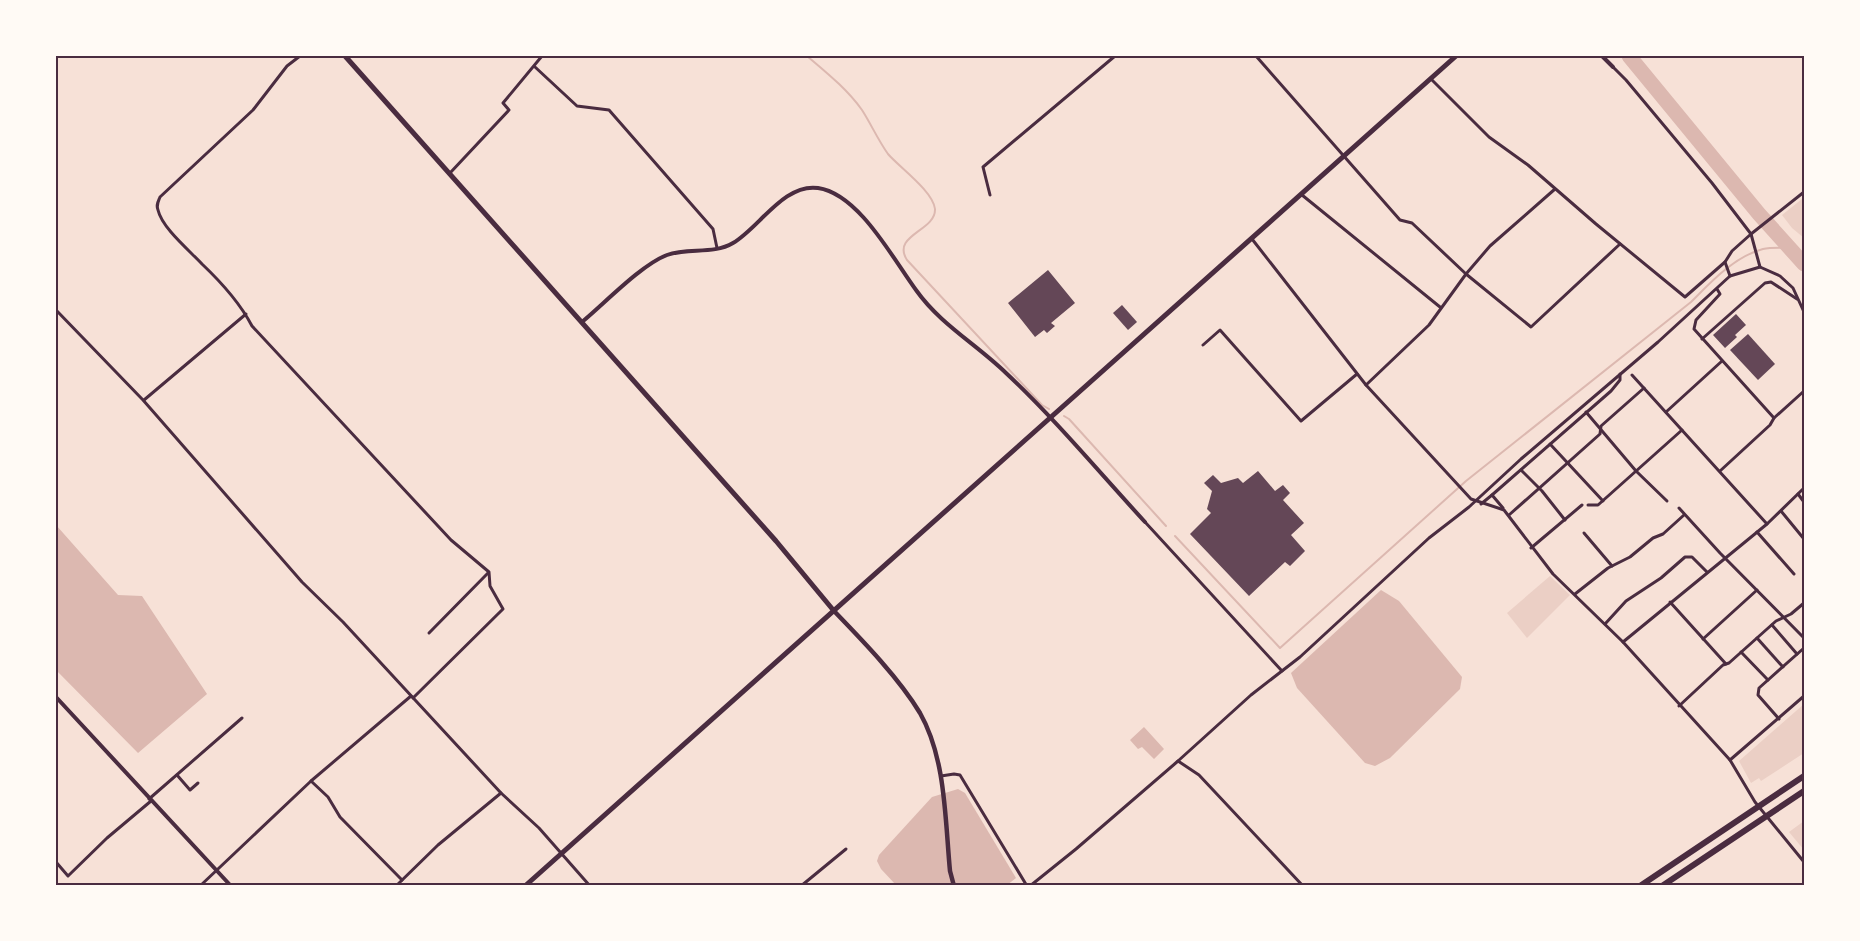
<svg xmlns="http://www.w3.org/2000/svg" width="1860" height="941" font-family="Figtree,sans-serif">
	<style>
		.green { fill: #ebcfc5 }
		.water { fill: #dcb8b0 }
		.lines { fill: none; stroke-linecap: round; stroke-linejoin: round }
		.stream { stroke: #dcb8b0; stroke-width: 2 }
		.river { stroke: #dcb8b0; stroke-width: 15 }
		.building { fill: #644757 }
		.minor { stroke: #4a2c40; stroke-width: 3 }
		.tertiary { stroke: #4a2c40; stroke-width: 4 }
		.secondary { stroke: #4a2c40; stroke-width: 4.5 }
		.trunk { stroke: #4a2c40; stroke-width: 5 }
		.motorway { stroke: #4a2c40; stroke-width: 6 }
		.neatline { fill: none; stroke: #4a2c40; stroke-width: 2 }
	</style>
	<rect width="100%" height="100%" fill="#f7e1d7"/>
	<g class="green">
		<polygon points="1802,199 1804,208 1804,238 1792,228 1782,215"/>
		<polygon points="1550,576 1570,595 1527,638 1507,613"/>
		<polygon points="1804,704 1804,753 1761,781 1759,778 1751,783 1739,761"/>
		<polygon points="1804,821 1804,850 1789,832"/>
	</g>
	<g class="water">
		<polygon points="56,525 118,595 142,596 207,694 138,753 56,670"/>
		<polygon points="1381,590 1399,601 1462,677 1460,689 1390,758 1375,766 1365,763 1297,688 1291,673"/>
		<polygon points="1144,727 1164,749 1154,759 1142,747 1138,749 1130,740"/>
		<polygon points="958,789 965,793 1016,878 1007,885 896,885 881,869 877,861 879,855 932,797"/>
	</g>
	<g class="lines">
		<g class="stream">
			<path d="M807,56C827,73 847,89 862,110C871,124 878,140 888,154C899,167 933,191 935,209C936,231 891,235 907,260L1042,405L1049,409"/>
			<polyline points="1064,416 1069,419 1166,526"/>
			<path d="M1175,536L1280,648L1466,481L1691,302C1711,282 1735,256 1763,249C1772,247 1783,248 1792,248"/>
		</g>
		<polyline class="river" points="1629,56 1759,214 1804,264"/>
	</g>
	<g class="building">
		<polygon points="1048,270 1075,303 1051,323 1055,326 1047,333 1044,330 1035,337 1008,303"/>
		<polygon points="1122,305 1137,322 1128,330 1113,313"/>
		<polygon points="1736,314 1746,325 1735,335 1737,337 1725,348 1713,335"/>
		<polygon points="1748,334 1775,364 1758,380 1730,350"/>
		<polygon points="1258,471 1275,491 1283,485 1290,493 1283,500 1304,523 1291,535 1305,551 1290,566 1285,562 1249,596 1190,534 1211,513 1207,509 1212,491 1204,483 1213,475 1221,483 1238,478 1243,483"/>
	</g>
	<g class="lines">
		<g class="minor">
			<path d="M300,56L287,66L253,110L160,197C158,202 156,205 158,210C162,228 190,251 202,264C221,282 240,303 252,326L451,540L489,572L490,586L503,609L413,698"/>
			<polyline points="1256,56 1400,220 1412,223 1466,274 1531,327 1620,244"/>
			<polyline points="535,67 577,106 609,110 713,229 717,248"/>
			<polyline points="1613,67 1626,80 1712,183 1751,234 1760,267"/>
			<polyline points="1431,79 1489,137 1528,165 1596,224 1685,297 1725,262 1732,251 1751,234 1804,192"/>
			<polyline points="450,173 509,110 503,103 542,56"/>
			<polyline points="990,195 983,167 1115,56"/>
			<polyline points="1302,195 1440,307"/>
			<polyline points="1252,239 1366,385 1471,499 1504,510 1553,574 1623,642 1730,760 1755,802 1804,862"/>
			<polyline points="1725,262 1730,276"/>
			<polyline points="1717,289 1720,294 1696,320 1694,329 1774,418"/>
			<polyline points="56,310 143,400 302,582 343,622 501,793 539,828 590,886"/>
			<polyline points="1702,339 1765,283 1771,282 1797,299"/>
			<polyline points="1203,345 1220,330 1301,421 1357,374"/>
			<polyline points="1632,375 1767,524"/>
			<polyline points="1366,385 1429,325 1466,274 1490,246 1555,189"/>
			<polyline points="144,400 246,314"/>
			<polyline points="1586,412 1636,471 1667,501"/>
			<polyline points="1666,412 1722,361"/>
			<polyline points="1550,444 1603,501"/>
			<polyline points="1521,470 1542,491 1565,520"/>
			<polyline points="1720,471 1770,425 1774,418 1804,391"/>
			<polyline points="1798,494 1804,502"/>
			<polyline points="1481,504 1492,495"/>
			<polyline points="1588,505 1598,505 1682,430"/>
			<polyline points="1503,508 1492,495 1611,391 1620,380 1620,374"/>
			<polyline points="1679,508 1720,553 1804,638"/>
			<polyline points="1781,511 1804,539"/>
			<polyline points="1509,515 1600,434 1601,426 1644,388"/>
			<polyline points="1145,522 1282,671"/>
			<polyline points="1757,532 1794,574"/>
			<polyline points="1584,533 1612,566"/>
			<polyline points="1531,548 1582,505"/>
			<polyline points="1575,594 1608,568 1630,557 1653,538 1663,534 1684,515"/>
			<polyline points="1670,602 1726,664"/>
			<polyline points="1605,624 1626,601 1661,578 1685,557 1692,557 1707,572"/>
			<polyline points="1772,625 1797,654"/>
			<polyline points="429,633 488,573"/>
			<polyline points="1757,638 1783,667"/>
			<polyline points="1703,639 1757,590"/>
			<polyline points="1623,642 1767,524 1804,488"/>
			<polyline points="1741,652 1768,680"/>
			<polyline points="1679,706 1723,665 1729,663 1776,621 1791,614 1804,603"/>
			<polyline points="1779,719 1758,695 1759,688 1804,648"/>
			<polyline points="1730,760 1804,696"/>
			<polyline points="1178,761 1199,775 1303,886"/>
			<polyline points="177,775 190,790 198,783"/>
			<polyline points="941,776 954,774 960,775 1027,886"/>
			<polyline points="311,781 328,797 340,817 402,880"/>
			<polyline points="149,799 242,718"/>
			<polyline points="56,862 68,876 107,838 151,801"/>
			<polyline points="200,886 311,781 411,696"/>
			<polyline points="396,886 438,845 501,793"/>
			<polyline points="801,886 846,849"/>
			<polyline points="1030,886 1076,849 1178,761 1251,695 1300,657 1429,538 1469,507 1521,459 1658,342 1730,276 1760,267 1780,276 1793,288 1804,312"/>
		</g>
		<g class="tertiary">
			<polyline points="1602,56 1613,67"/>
			<path d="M582,322C605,303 641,265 667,255C688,247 713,255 733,243C759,228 784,183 818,188C859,194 893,259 916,290C940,324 976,344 1006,373C1055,419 1099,472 1145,522"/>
			<polyline points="56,697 231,886"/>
		</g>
		<path class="secondary" d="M834,611C862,640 899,678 920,713C946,759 945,819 950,871L954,886"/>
		<g class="trunk">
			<polyline points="345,56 776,541 834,611"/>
			<polyline points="525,886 1456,56"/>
		</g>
		<g class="motorway">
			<polyline points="1640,886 1804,776"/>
			<polyline points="1662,886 1804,791"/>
		</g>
	</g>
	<rect width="1860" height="941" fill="none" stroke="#fffaf5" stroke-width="114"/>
	<rect x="57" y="57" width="1746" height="827" class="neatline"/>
</svg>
